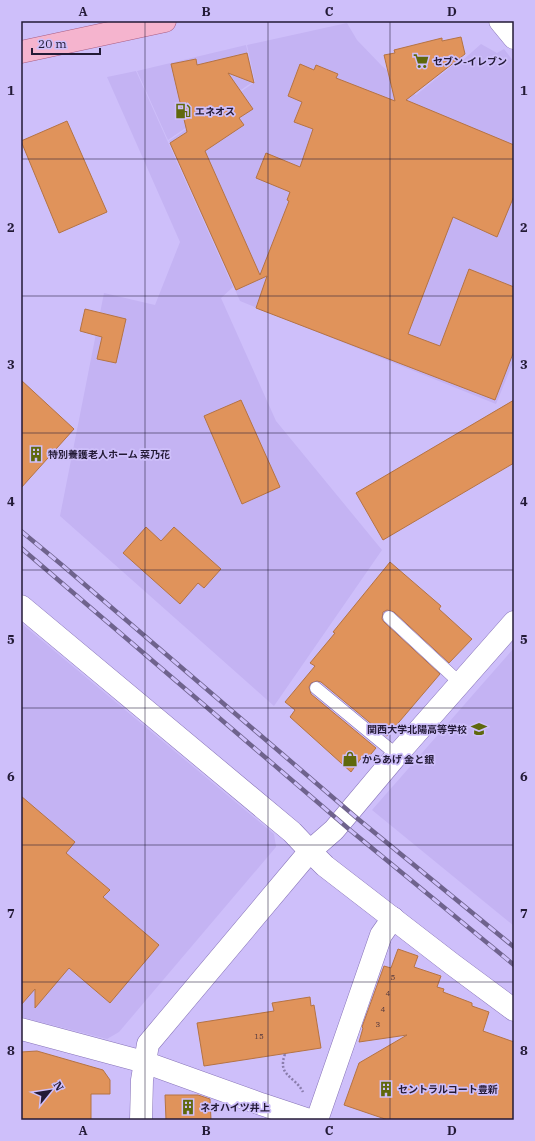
<svg xmlns="http://www.w3.org/2000/svg" width="535" height="1141" font-family="'IBM Plex Serif','Noto Sans JP',serif">
	<style>
		.built { fill: #c4b3f3 }
		.building { fill: #e0935b; stroke: #b57343 }
		.lines { fill: none; stroke-linecap: round; stroke-linejoin: round }
		.service-casing { stroke: #8773b8; stroke-width: 13 }
		.minor-casing { stroke: #8773b8; stroke-width: 23 }
		.tertiary-casing { stroke: #8773b8; stroke-width: 23 }
		.primary-casing { stroke: #a85e83; stroke-width: 23 }
		.path { stroke: #8a7dac; stroke-width: 2.5; stroke-dasharray: 2 2; stroke-linecap: butt }
		.service { stroke: #fff; stroke-width: 12 }
		.minor { stroke: #fff; stroke-width: 22 }
		.tertiary { stroke: #fff; stroke-width: 22 }
		.primary { stroke: #f5b4ce; stroke-width: 22 }
		.rail-casing { stroke: #6f638d; stroke-width: 4.5 }
		.rail { stroke: #cebffa; stroke-width: 3; stroke-dasharray: 9; stroke-linecap: butt }
		.grid { fill: none; stroke: #231a36; stroke-width: 1; stroke-opacity: 0.55 }
		.labels { text-anchor: middle; stroke-width: 3.5; stroke-linejoin: round; paint-order: stroke }
		.number-label { font-size: 8px; fill: #52383f }
		.poi-label { font-size: 10px; font-weight: bold; fill: #231a36; stroke: #cebffa; text-anchor: start }
		.neatline { fill: none; stroke: #231a36; stroke-width: 1.5 }
		.grid-label { font-size: 13px; text-anchor: middle; font-weight: bold; fill: #231a36 }
	</style>
	<rect width="100%" height="100%" fill="#cebffa"/>
	<g class="built">
		<polygon points="347,23 357,40 382,66 416,95 453,65 455,67 481,44 497,53 504,49 514,62 514,360 496,404 240,301 169,141 255,82 247,45"/>
		<polygon points="246,45 254,81 168,140 137,71"/>
		<polygon points="136,71 233,287 221,298 276,421 382,550 274,706 60,516 104,293 155,305 180,242 107,77"/>
		<polygon points="21,623 274,834 276,847 119,1032 107,1039 21,1017"/>
		<polygon points="514,648 514,926 372,810"/>
	</g>
	<g class="building">
		<polygon points="461,37 465,54 406,100 514,145 514,196 497,237 453,217 408,334 440,346 469,269 514,287 514,351 495,400 256,308 267,276 236,290 170,143 187,132 171,64 196,59 197,65 247,53 254,83 228,73 253,109 239,118 244,125 205,151 260,275 289,201 287,200 290,192 256,178 266,153 300,167 313,129 294,122 302,102 288,96 300,64 314,70 316,65 338,74 336,78 395,101 384,55 395,53 394,50 442,38 442,41"/>
		<polygon points="67,121 107,212 59,233 21,141"/>
		<polygon points="85,309 126,319 116,363 97,359 102,337 80,331"/>
		<polygon points="21,380 74,429 21,488"/>
		<polygon points="241,400 280,487 242,504 204,416"/>
		<polygon points="514,400 514,463 383,540 356,493"/>
		<polygon points="146,527 161,541 174,527 221,569 204,588 198,583 180,604 123,553"/>
		<polygon points="390,562 441,606 439,609 472,639 449,663 394,612 387,610 383,612 382,619 384,622 440,674 388,735 386,736 321,682 317,681 311,683 309,687 311,694 376,748 366,760 362,757 351,772 290,717 295,710 285,702 315,666 310,663 335,633 333,632"/>
		<polygon points="21,796 75,842 66,853 110,890 103,897 159,945 110,1003 69,968 35,1008 35,989 21,1005"/>
		<polygon points="398,949 418,956 414,967 441,976 437,987 444,989 443,992 472,1003 472,1006 489,1012 483,1031 514,1042 514,1120 388,1120 344,1105 359,1063 407,1035 359,1042 363,1028 362,1027 384,966 391,968"/>
		<polygon points="310,997 311,1006 314,1005 321,1048 204,1066 197,1023 274,1011 272,1003"/>
		<polygon points="37,1051 103,1070 110,1080 110,1094 91,1094 91,1120 21,1120 21,1052"/>
		<polygon points="165,1095 198,1095 210,1099 211,1120 166,1120"/>
	</g>
	<g class="lines">
		<defs>
			<g id="service">
				<polyline points="389,617 460,683"/>
				<polyline points="316,688 397,755"/>
			</g>
			<g id="minor">
				<polyline points="500,21 514,38"/>
				<polyline points="21,606 292,832 310,851 334,830 397,755 514,622"/>
				<polyline points="144,1062 261,1104 309,1120"/>
				<polyline points="317,1120 381,935 393,918"/>
			</g>
			<g id="tertiary">
				<polyline points="21,1029 144,1062"/>
				<polyline points="141,1120 142,1080 148,1044 310,851 325,866 452,964 514,1010"/>
			</g>
			<polyline id="primary" points="21,52 165,21"/>
		</defs>
		<use href="#service" class="service-casing"/>
		<use href="#minor" class="minor-casing"/>
		<use href="#tertiary" class="tertiary-casing"/>
		<use href="#primary" class="primary-casing"/>
		<path class="path" d="M285,1054C277,1076 294,1075 303,1092"/>
		<use href="#service" class="service"/>
		<use href="#minor" class="minor"/>
		<use href="#tertiary" class="tertiary"/>
		<use href="#primary" class="primary"/>
		<defs>
			<g id="rail">
				<polyline points="21,531 62,565 358,819 514,947"/>
				<polyline points="21,548 350,830 514,965"/>
			</g>
		</defs>
		<use href="#rail" class="rail-casing"/>
		<use href="#rail" class="rail"/>
	</g>
	<path class="grid" d="M145,21V1120M268,21V1120M390,21V1120M21,159H514M21,296H514M21,433H514M21,570H514M21,708H514M21,845H514M21,982H514"/>
	<defs>
		<symbol id="supermarket-bare" viewBox="-9 -9 18 18"><path d="M-6-5.5h2.5l.6 2H6L4.5 2H-2.5L-4.4-4H-6ZM-1.5 3.2a1.3 1.3 0 1 0 .1 0ZM3 3.2a1.3 1.3 0 1 0 .1 0Z" fill="#5f680c" stroke="#cebffa" stroke-width="2.5" paint-order="stroke"/></symbol>
		<symbol id="fuel-bare" viewBox="-9 -9 18 18"><path d="M-5.5-6h7V0h2V4h1.3V-2.5L3-4.5l.8-.8L6-3V5H2.5V1h-1V6h-7ZM-4.2-4.7v3.2H.2V-4.7Z" fill="#5f680c" stroke="#cebffa" stroke-width="2.5" paint-order="stroke"/></symbol>
		<symbol id="building-bare" viewBox="-9 -9 18 18"><path d="M-4-6H4V6H1V3H-1V6H-4ZM-2.5-4.3h1.7v1.8h-1.7ZM.8-4.3h1.7v1.8H.8ZM-2.5-1h1.7V.8h-1.7ZM.8-1h1.7V.8H.8Z" fill="#5f680c" stroke="#cebffa" stroke-width="2.5" paint-order="stroke"/></symbol>
		<symbol id="school-bare" viewBox="-9 -9 18 18"><path d="M0-5L7-2L0 1L-7-2ZM-4 1L0 2.5L4 1V4Q0 6-4 4Z" fill="#5f680c" stroke="#cebffa" stroke-width="2.5" paint-order="stroke"/></symbol>
		<symbol id="shop-bare" viewBox="-9 -9 18 18"><path d="M-5-2.5h2.3a2.7 3.5 0 0 1 5.4 0H5L5.5 6h-11ZM-1.5-2.5h3a1.5 2.3 0 0 0-3 0Z" fill="#5f680c" stroke="#cebffa" stroke-width="2.5" paint-order="stroke"/></symbol>
	</defs>
	<g fill-rule="evenodd">
		<use href="#supermarket-bare" x="410" y="50" width="22" height="22"/>
		<use href="#fuel-bare" x="172" y="100" width="22" height="22"/>
		<use href="#building-bare" x="25" y="443" width="22" height="22"/>
		<use href="#school-bare" x="468" y="718" width="22" height="22"/>
		<use href="#shop-bare" x="339" y="748" width="22" height="22"/>
		<use href="#building-bare" x="375" y="1078" width="22" height="22"/>
		<use href="#building-bare" x="177" y="1096" width="22" height="22"/>
	</g>
	<g class="labels">
		<g class="number-label">
			<text x="393" y="980">5</text>
			<text x="388" y="996">4</text>
			<text x="383" y="1012">4</text>
			<text x="378" y="1027">3</text>
			<text x="259" y="1039">15</text>
		</g>
		<g class="poi-label">
			<text x="433" y="65">セブン-イレブン</text>
			<text x="195" y="115">エネオス</text>
			<text x="48" y="458">特別養護老人ホーム 菜乃花</text>
			<text x="467" y="733" text-anchor="end">関西大学北陽高等学校</text>
			<text x="362" y="763">からあげ 金と銀</text>
			<text x="398" y="1093">セントラルコート豊新</text>
			<text x="200" y="1111">ネオハイツ井上</text>
		</g>
	</g>
	<rect width="535" height="1141" fill="none" stroke="#cebffa" stroke-width="44"/>
	<g transform="translate(50 1091) rotate(60)" stroke="#cebffa" stroke-width="3" paint-order="stroke">
	<path d="M0-3L7 15L0 10L-7 15Z" fill="#231a36"/>
	<text y="-6" font-size="11" font-weight="bold" text-anchor="middle" fill="#231a36">N</text>
	</g>
	<path d="M32 48v6h68v-6" fill="none" stroke="#231a36" stroke-width="2"/>
	<text x="38" y="48" font-size="12" fill="#231a36" stroke="#cebffa" stroke-width="3" paint-order="stroke">20 m</text>
	<rect x="22" y="22" width="491" height="1097" class="neatline"/>
	<g class="grid-label">
		<text x="83" y="16">A</text>
		<text x="206" y="16">B</text>
		<text x="329" y="16">C</text>
		<text x="452" y="16">D</text>
		<text x="11" y="95">1</text>
		<text x="524" y="95">1</text>
		<text x="11" y="232">2</text>
		<text x="524" y="232">2</text>
		<text x="11" y="369">3</text>
		<text x="524" y="369">3</text>
		<text x="11" y="506">4</text>
		<text x="524" y="506">4</text>
		<text x="11" y="644">5</text>
		<text x="524" y="644">5</text>
		<text x="11" y="781">6</text>
		<text x="524" y="781">6</text>
		<text x="11" y="918">7</text>
		<text x="524" y="918">7</text>
		<text x="11" y="1055">8</text>
		<text x="524" y="1055">8</text>
		<text x="83" y="1135">A</text>
		<text x="206" y="1135">B</text>
		<text x="329" y="1135">C</text>
		<text x="452" y="1135">D</text>
	</g>
</svg>
